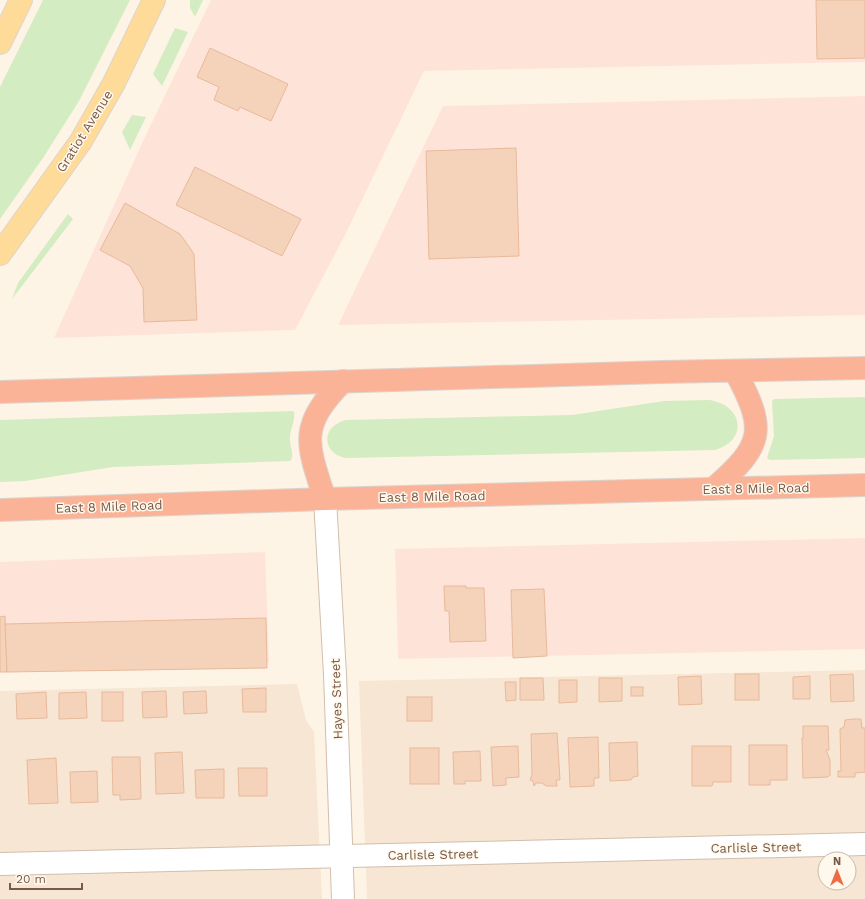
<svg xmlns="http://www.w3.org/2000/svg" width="865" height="899" font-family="'Work Sans',sans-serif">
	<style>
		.residential { fill: #f6e6d3; fill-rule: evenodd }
		.commercial { fill: #fee4d8 }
		.green { fill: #d3ecc2 }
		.building { fill: #f5d3bb; stroke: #e8b99a }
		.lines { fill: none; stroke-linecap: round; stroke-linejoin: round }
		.minor-casing { stroke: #d2bead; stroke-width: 24 }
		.major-casing { stroke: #dcd4cf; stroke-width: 24 }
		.highway-casing { stroke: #dcd4cf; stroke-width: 24 }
		.minor { stroke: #fff; stroke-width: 22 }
		.major { stroke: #ffdb9a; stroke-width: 22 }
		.highway { stroke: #fbb398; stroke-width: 22 }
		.labels { text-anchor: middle; stroke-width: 3; stroke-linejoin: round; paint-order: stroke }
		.street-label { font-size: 13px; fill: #785a48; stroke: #fff8ec }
	</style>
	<rect width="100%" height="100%" fill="#fef4e5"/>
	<g class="residential">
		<path d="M865,670V899H367L359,681ZM825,859H849V883H825Z"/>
		<polygon points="297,684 306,720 314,732 322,899 0,899 0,691"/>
	</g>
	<g class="commercial">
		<polygon points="211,0 865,0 865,62 424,71 345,235 295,330 54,338 143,141"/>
		<polygon points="865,96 865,315 338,325 443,106"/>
		<polygon points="865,538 865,649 398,659 395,549"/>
		<polygon points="265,552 269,663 0,672 0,562"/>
	</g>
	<g class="green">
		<polygon points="43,0 130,0 79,101 43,158 0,219 0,87"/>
		<polygon points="190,0 203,0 195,17 190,8"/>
		<polygon points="175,28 188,32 162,86 153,74"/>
		<polygon points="132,115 146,117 130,150 122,132"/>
		<polygon points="68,214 73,219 12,299 18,283"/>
		<polygon points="865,397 865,458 770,460 767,458 774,436 772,401 774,399"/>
		<path d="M709,400C744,405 748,441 715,450L346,458C321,453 321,426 346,420L572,415L664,401Z"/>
		<path d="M292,411L294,412C296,420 289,431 290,440C290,447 295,456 290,461L113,467L25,481L0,482V420Z"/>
	</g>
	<g class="building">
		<polygon points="816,0 865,0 865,58 817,59"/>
		<polygon points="210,48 288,84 271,121 240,107 238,111 214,100 219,87 197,77"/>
		<polygon points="516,148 519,256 429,259 426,151"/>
		<polygon points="195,167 301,219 282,256 176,205"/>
		<polygon points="125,203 180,234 190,248 194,254 197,320 144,322 143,288 130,266 100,250"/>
		<polygon points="444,586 466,586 466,588 484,588 486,641 450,642 449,611 445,611"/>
		<polygon points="544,589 547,656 513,658 511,590"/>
		<polygon points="5,616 7,672 0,672 0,617"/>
		<polygon points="266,618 267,668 7,672 5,624"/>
		<rect x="735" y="674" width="24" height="26"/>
		<polygon points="853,674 854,701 831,702 830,675"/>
		<polygon points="701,676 702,704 679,705 678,677"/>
		<polygon points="810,676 810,699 793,699 793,677"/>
		<polygon points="520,678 543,678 544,700 520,700"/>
		<polygon points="599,678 622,678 622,701 599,702"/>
		<polygon points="559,680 577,680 577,702 559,703"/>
		<polygon points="505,682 516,682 516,700 506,701"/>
		<rect x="631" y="687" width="12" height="9"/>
		<polygon points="266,688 266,712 243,712 242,689"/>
		<polygon points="166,691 167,717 143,718 142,692"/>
		<polygon points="206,691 207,713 184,714 183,692"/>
		<polygon points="46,692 47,718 17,719 16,694"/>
		<polygon points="86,692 87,718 59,719 59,693"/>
		<rect x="102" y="692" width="21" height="29"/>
		<rect x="407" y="697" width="25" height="24"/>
		<polygon points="853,719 861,719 862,728 865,728 865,772 855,773 855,777 838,777 838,771 841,771 840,729 844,727 845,720"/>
		<polygon points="803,726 828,726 829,750 826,750 830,760 830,775 828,777 803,778 802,738 803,739"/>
		<polygon points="557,733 560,780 556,780 557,786 546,786 542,783 536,783 534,786 533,781 530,780 532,775 531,734"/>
		<polygon points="598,737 599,778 594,778 594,786 570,787 568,738"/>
		<polygon points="637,742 638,776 633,777 631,780 610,781 609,743"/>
		<polygon points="749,745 787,745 787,780 770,780 770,785 749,785"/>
		<polygon points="518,746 519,777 506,778 506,785 493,786 491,747"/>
		<polygon points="692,746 731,746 731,782 713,782 712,786 692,786"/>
		<rect x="410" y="748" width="29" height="36"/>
		<polygon points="480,751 481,781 465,781 465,784 454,784 453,752"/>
		<polygon points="182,752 184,793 156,794 155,753"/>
		<polygon points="112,757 140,757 141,799 120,800 120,795 113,795"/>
		<polygon points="56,758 58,803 29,804 27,760"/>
		<polygon points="238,768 267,768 267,796 239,796"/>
		<polygon points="224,769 224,798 196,798 195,770"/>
		<polygon points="97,771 98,802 71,803 70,772"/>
	</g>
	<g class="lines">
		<defs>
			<g id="minor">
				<polyline points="325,499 335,674 343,899"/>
				<polyline points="0,864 865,844"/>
			</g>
			<g id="major">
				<polyline points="0,43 21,0"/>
				<polyline points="0,254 81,141 114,83 154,0"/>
			</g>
			<g id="highway">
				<polyline points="0,392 662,372 865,368"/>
				<path d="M713,489C764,445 767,430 735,371"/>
				<path d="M325,499C306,442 299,426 343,381"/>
				<polyline points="0,510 325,499 865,485"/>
			</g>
		</defs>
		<use href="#minor" class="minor-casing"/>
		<use href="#major" class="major-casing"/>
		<use href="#highway" class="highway-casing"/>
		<use href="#minor" class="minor"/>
		<use href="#major" class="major"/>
		<use href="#highway" class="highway"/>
	</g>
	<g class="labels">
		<g class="street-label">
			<text transform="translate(84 131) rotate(-58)" y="5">Gratiot Avenue</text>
			<text transform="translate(756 488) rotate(-1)" y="5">East 8 Mile Road</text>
			<text transform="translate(432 496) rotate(-1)" y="5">East 8 Mile Road</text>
			<text transform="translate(109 506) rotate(-2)" y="5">East 8 Mile Road</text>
			<text transform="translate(336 699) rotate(-92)" y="5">Hayes Street</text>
			<text transform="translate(756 847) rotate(-1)" y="5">Carlisle Street</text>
			<text transform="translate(433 854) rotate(-1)" y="5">Carlisle Street</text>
		</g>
	</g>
	<g transform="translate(837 871)"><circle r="19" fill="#fff8ec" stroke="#c9b9aa"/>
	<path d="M0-3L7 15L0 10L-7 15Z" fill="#ee6c43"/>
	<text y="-6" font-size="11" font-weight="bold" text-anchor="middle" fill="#785a48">N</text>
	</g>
	<path d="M10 883v6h72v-6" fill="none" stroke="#785a48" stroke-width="2"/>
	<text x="16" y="883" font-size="12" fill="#785a48" stroke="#fff8ec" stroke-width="3" paint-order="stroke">20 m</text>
</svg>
